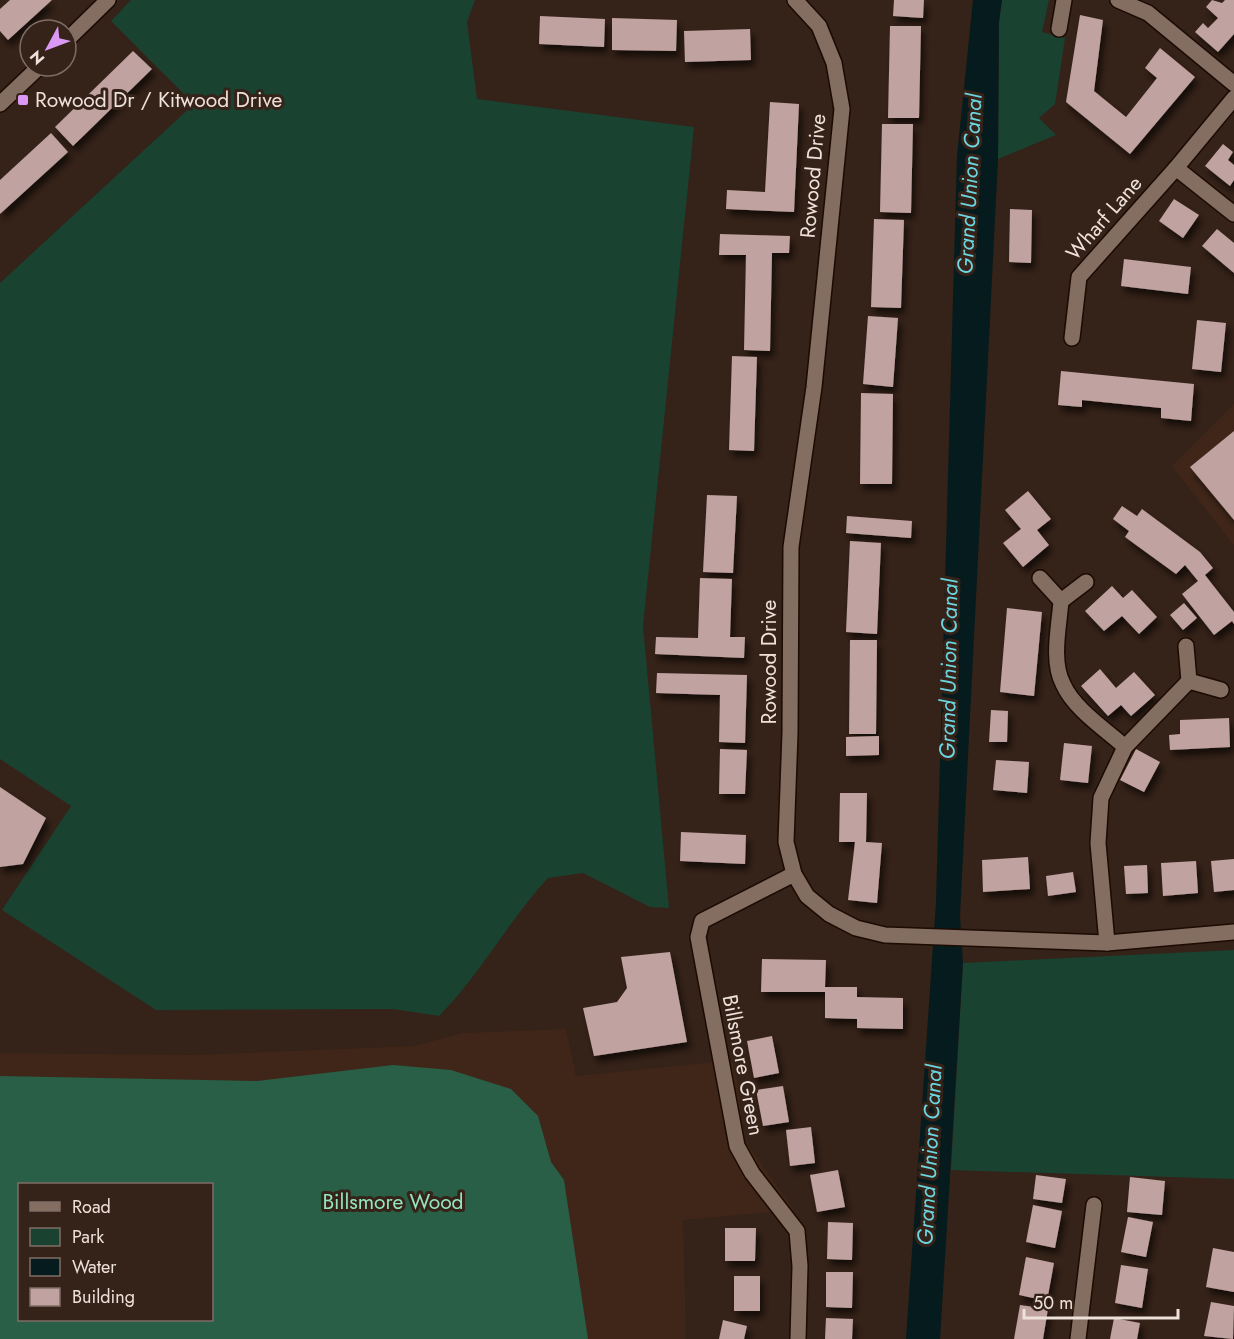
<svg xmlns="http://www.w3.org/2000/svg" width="1234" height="1339" font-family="Jost,sans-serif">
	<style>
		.built { fill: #3f2618; fill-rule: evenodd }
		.green { fill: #194231 }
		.forest { fill: #295e47; fill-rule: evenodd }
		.water { fill: #061b1d }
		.building { fill: #c0a2a0; filter: url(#shadow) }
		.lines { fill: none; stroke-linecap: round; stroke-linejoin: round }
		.minor-casing { stroke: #1c0b03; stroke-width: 18 }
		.minor { stroke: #846d61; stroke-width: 15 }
		.poi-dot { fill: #db99f5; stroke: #352218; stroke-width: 2 }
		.labels { text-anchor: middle; stroke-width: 6; stroke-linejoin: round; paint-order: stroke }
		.poi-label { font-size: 21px; fill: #eee1da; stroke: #352218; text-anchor: start }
		.street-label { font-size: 21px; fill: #eee1da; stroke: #352218 }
		.park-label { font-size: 21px; fill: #93e6be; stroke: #352218 }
		.water-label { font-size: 22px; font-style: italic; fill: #6bd5e0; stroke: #352218 }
	</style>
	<defs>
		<filter id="shadow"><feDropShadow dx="3.5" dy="6" stdDeviation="3" flood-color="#0009"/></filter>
	</defs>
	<rect width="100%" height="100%" fill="#352218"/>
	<g class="built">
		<polygon points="1234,404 1234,545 1172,466"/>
		<path d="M566,1029L576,1076L734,1060L745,1141L794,1210L683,1220L686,1339H0V1053L196,1055L414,1046L463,1033ZM20,1184H212V1320H20Z"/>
	</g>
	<g class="green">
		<path d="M131,0H475L467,22L477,99L694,127L643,626L669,908L650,907L583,873L548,878C508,921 481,974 439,1016L393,1009L156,1010L2,910L71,806L0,759V283L194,104L111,21Z"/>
		<polygon points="1002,0 1049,0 1042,32 1065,38 1055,104 1039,118 1056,135 998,159 999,22"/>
		<polygon points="1234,950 1234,1179 951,1170 963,963"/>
	</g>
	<path class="forest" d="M393,1065L451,1070L511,1089L538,1116L551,1162L564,1180L588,1339H0V1076L257,1081ZM20,1184H212V1320H20Z"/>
	<polygon class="water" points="973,0 1002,0 999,22 998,159 960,916 963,963 940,1339 906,1339 936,902 957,156"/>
	<g class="building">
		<polygon points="10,0 52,0 8,40 0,31 0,9"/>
		<polygon points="894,0 924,0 923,18 893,16"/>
		<polygon points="1212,0 1222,3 1225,0 1234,0 1234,34 1218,52 1195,32 1203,23 1208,28 1218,18 1206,7"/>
		<polygon points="1080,15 1103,20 1094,91 1126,117 1157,78 1145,68 1160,48 1195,77 1130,154 1066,102"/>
		<polygon points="540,16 605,19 604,47 539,44"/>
		<polygon points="612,18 677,20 676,51 612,50"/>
		<polygon points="890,26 921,26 919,118 888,118"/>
		<polygon points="750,29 751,60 685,62 684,31"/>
		<polygon points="133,51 152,69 73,146 55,127"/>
		<polygon points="770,102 799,104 794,212 726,209 727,190 765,192"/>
		<polygon points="882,124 913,124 911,213 880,212"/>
		<polygon points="51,133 68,152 0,214 0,180"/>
		<polygon points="1223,144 1233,152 1228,160 1234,165 1234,180 1230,186 1205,166"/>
		<polygon points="1174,199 1199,215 1183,238 1159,221"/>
		<polygon points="1010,209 1032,210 1031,263 1009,262"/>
		<polygon points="874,219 904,220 901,308 871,307"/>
		<polygon points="1217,229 1234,243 1234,273 1202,246"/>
		<polygon points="720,234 790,236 789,253 772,253 770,351 744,350 746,255 719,255"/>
		<polygon points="1124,259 1191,267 1188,294 1121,286"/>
		<polygon points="868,316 898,318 893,387 863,384"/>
		<polygon points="1197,320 1226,323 1221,372 1192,369"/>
		<polygon points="732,356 757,357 754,451 729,450"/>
		<polygon points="1061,371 1194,384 1191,421 1161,418 1161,408 1082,400 1082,407 1058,405"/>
		<polygon points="861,393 893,394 892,484 860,484"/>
		<polygon points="1234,431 1234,520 1190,467"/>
		<polygon points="1028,491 1051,519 1037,530 1049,545 1023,567 1003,543 1021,529 1005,510"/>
		<polygon points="707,495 737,496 733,573 703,572"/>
		<polygon points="1122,506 1137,516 1142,509 1200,552 1213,568 1205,575 1234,612 1234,624 1232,621 1214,635 1182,594 1198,581 1185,565 1176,574 1125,537 1129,531 1113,519"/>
		<polygon points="847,516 912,521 911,538 846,533"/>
		<polygon points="850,541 881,543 877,634 846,632"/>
		<polygon points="700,578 732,579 730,637 745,637 744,658 655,654 656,637 698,638"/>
		<polygon points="1112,586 1123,598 1132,590 1157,617 1139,634 1122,616 1104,631 1085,611"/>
		<polygon points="1184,603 1197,618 1183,630 1170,615"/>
		<polygon points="1007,608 1042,612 1034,696 1000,692"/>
		<polygon points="850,640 877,640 876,734 849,734"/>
		<polygon points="1100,669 1116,688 1134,672 1155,695 1131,716 1121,705 1108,716 1081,686"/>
		<polygon points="657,673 747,675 745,743 719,742 720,695 656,693"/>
		<polygon points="991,710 1008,711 1007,742 989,742"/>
		<polygon points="1229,718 1230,747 1170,750 1169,735 1180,734 1180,720"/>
		<polygon points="879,736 879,755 846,756 846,737"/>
		<polygon points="1064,743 1092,746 1088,783 1060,780"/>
		<polygon points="720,749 747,750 745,794 719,794"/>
		<polygon points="1136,749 1160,762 1144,792 1120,780"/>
		<polygon points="996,760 1029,762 1027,793 993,790"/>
		<polygon points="0,787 46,818 23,864 0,867"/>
		<polygon points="840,793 867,793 866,842 882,843 877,903 848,900 855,842 839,842"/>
		<polygon points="681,832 746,835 745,864 680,861"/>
		<polygon points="1028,857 1030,889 983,892 982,860"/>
		<polygon points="1234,859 1234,890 1214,892 1211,861"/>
		<polygon points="1196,861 1198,893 1163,896 1161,863"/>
		<polygon points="1147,865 1148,893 1126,894 1124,866"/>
		<polygon points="1073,872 1076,892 1048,896 1046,876"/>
		<polygon points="670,952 687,1042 594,1056 583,1008 617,1002 627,988 621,957"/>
		<polygon points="762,959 826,960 825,987 857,987 857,997 903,998 903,1029 857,1028 857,1019 825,1018 825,992 761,992"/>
		<polygon points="772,1036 779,1073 754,1078 747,1041"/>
		<polygon points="783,1086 789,1122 763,1126 756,1090"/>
		<polygon points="811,1127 815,1163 790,1166 786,1130"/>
		<polygon points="838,1170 845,1207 817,1212 810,1175"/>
		<polygon points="1036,1175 1066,1179 1062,1203 1033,1199"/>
		<polygon points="1130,1177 1165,1181 1162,1215 1127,1212"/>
		<polygon points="1033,1205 1062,1211 1055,1248 1026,1242"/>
		<polygon points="1128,1217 1153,1222 1146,1257 1121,1252"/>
		<polygon points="828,1222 853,1223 852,1260 827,1259"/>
		<polygon points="725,1228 756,1228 755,1261 725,1261"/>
		<polygon points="1213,1248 1234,1252 1234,1292 1206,1287"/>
		<polygon points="1026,1257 1054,1263 1047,1301 1019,1295"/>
		<polygon points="1121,1265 1148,1269 1142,1308 1115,1303"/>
		<polygon points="826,1272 853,1272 852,1308 826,1307"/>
		<rect x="734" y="1276" width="26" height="35"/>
		<polygon points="1211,1302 1234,1306 1233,1339 1204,1336"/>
		<polygon points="1020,1305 1048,1309 1043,1339 1014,1339"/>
		<polygon points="826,1318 853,1319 852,1339 825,1339"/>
		<polygon points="1114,1318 1140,1323 1137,1339 1110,1339"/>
		<polygon points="723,1320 747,1326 744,1339 719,1339"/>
	</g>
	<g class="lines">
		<defs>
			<g id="minor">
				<polyline points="795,0 819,26 834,63 842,109 814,387 791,547 790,733 786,842 794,874 807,896 829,914 856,928 885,935 1107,943 1234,932"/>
				<polyline points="1118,0 1148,13 1234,84"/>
				<polyline points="1059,29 1064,0"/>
				<polyline points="66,41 108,0"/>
				<polyline points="0,104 40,66"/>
				<polyline points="1176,168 1234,214"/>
				<polyline points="1072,338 1079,277 1176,168 1234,98"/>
				<polyline points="1040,578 1061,601 1086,582"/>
				<path d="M1061,601C1059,627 1051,661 1063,684C1074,709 1105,729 1125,747L1101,798L1098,843L1107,943"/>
				<polyline points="1186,646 1189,681 1221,690"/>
				<polyline points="1125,747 1189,681"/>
				<polyline points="794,874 702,921 698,937 737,1146 752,1173 797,1231 800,1266 798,1339"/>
				<polyline points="1078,1339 1094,1205"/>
			</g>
		</defs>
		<use href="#minor" class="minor-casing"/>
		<use href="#minor" class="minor"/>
	</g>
	<rect class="poi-dot" x="17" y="94" width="12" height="12" rx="3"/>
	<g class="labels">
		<g class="poi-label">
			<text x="35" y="107">Rowood Dr / Kitwood Drive</text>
		</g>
		<g class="street-label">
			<text transform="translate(813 176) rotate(-85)" y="7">Rowood Drive</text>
			<text transform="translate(1104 218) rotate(-49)" y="7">Wharf Lane</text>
			<text transform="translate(769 662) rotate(-90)" y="7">Rowood Drive</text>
			<text transform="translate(743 1065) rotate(79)" y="7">Billsmore Green</text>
		</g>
		<g class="park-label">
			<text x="393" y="1209">Billsmore Wood</text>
		</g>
		<g class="water-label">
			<text transform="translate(969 184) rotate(-87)" y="8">Grand Union Canal</text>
			<text transform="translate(948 669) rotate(-89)" y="8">Grand Union Canal</text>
			<text transform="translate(929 1155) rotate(-87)" y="8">Grand Union Canal</text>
		</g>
	</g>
	<rect x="18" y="1183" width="195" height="138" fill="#352218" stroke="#7f6e66" stroke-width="1.5"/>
	<rect x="30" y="1202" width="30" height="9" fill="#846d61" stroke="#7f6e66" stroke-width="1.5"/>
	<text x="72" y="1213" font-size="18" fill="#eee1da">Road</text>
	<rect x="30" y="1228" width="30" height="18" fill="#194231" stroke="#7f6e66" stroke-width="1.5"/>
	<text x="72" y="1243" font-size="18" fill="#eee1da">Park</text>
	<rect x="30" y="1258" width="30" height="18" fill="#061b1d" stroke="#7f6e66" stroke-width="1.5"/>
	<text x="72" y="1273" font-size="18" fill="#eee1da">Water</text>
	<rect x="30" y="1288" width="30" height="18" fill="#c0a2a0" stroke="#7f6e66" stroke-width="1.5"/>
	<text x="72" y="1303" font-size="18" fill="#eee1da">Building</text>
	<g transform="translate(48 48) rotate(229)"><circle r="28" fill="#352218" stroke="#7f6e66" stroke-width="1.5"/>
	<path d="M0-4.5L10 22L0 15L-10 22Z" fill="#db99f5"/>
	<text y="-9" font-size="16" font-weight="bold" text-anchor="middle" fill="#eee1da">N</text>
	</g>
	<path d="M1024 1309v9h154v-9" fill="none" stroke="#eee1da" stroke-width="3"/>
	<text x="1033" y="1309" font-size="18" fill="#eee1da" stroke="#352218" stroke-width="4.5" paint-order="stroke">50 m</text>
</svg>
